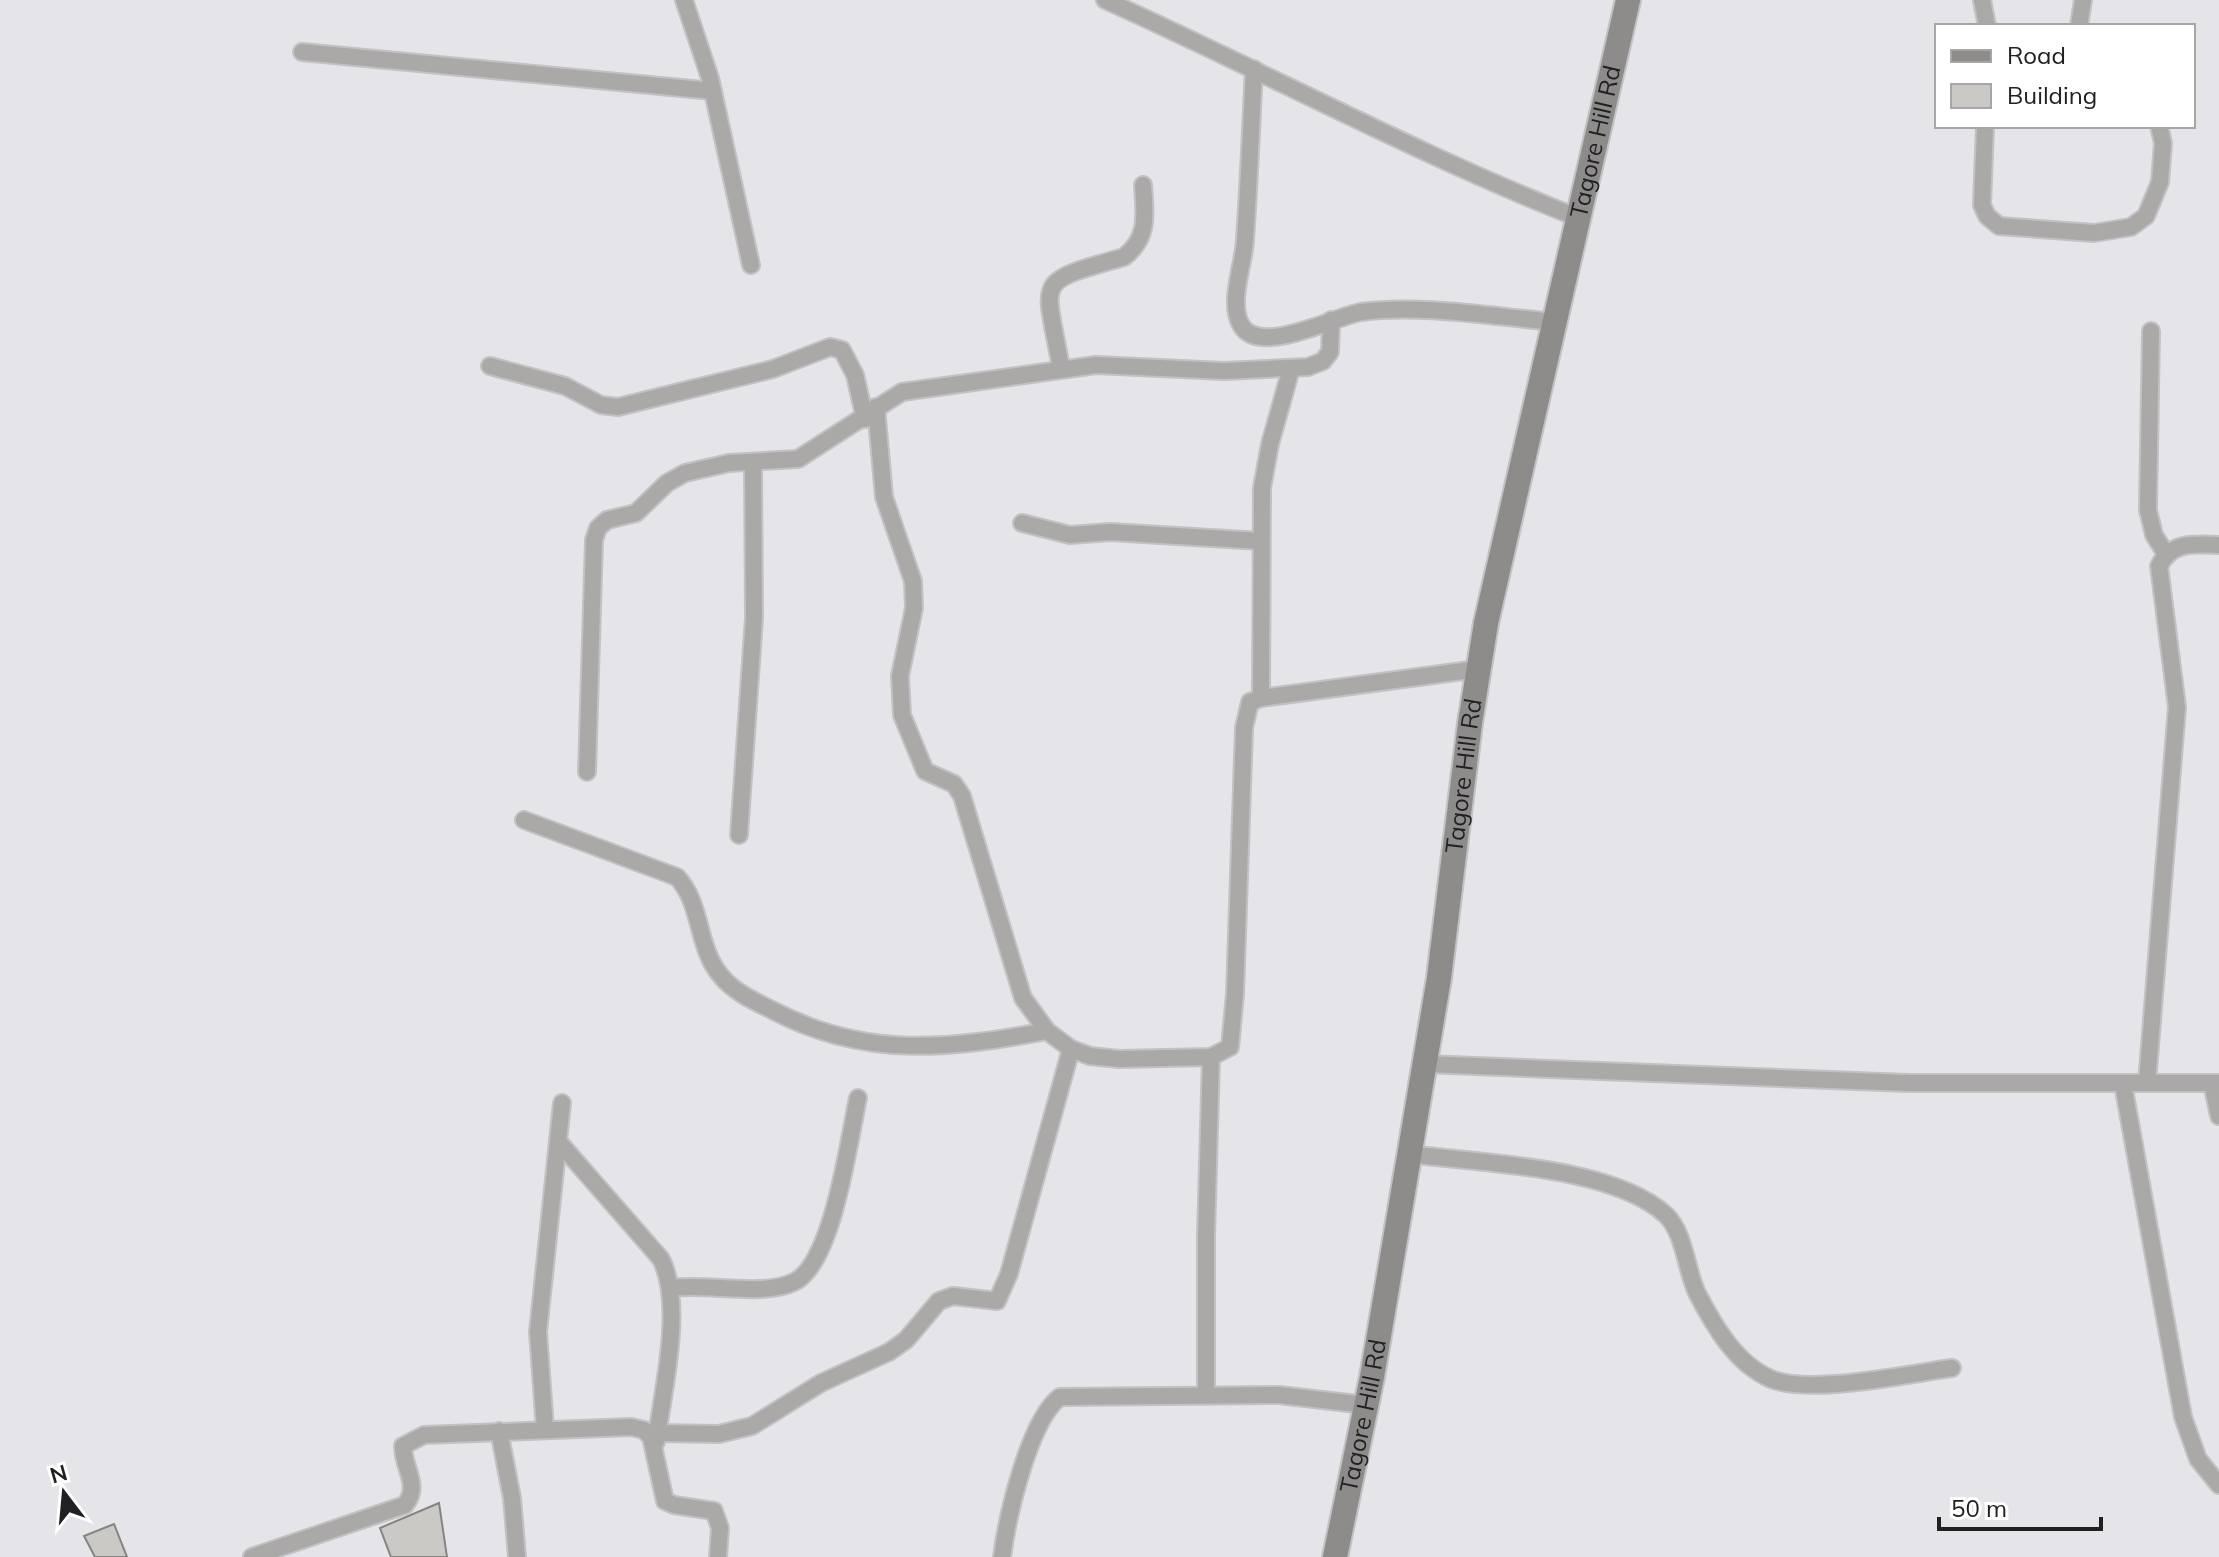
<svg xmlns="http://www.w3.org/2000/svg" width="2219" height="1557" font-family="Mulish,sans-serif">
	<style>
		.building { fill: #cbc9c6; stroke: #868481; stroke-width: 2 }
		.lines { fill: none; stroke-linecap: round; stroke-linejoin: round }
		.minor-casing { stroke: #c2c2c5; stroke-width: 20 }
		.secondary-casing { stroke: #c2c2c5; stroke-width: 28 }
		.minor { stroke: #aba9a8; stroke-width: 16 }
		.secondary { stroke: #8e8c8a; stroke-width: 24 }
		.labels { text-anchor: middle; stroke-width: 6; stroke-linejoin: round; paint-order: stroke }
		.street-label { font-size: 24px; fill: #212123; stroke: #fff }
	</style>
	<rect width="100%" height="100%" fill="#e5e5e9"/>
	<g class="building">
		<polygon points="439,1503 447,1557 391,1557 380,1528"/>
		<polygon points="114,1524 127,1557 95,1557 84,1536"/>
	</g>
	<g class="lines">
		<defs>
			<g id="minor">
				<polyline points="684,0 710,78 751,265"/>
				<path d="M1105,0C1265,72 1418,155 1581,219"/>
				<polyline points="1982,0 1987,26"/>
				<polyline points="2079,26 2083,0"/>
				<polyline points="302,52 713,91"/>
				<path d="M1254,69C1251,126 1249,183 1245,240C1244,264 1228,302 1241,325C1259,357 1333,317 1361,312C1421,304 1495,317 1556,322"/>
				<polyline points="1985,126 1982,205 1987,216 1999,226 2094,233 2131,227 2146,216 2160,182 2163,143 2159,126"/>
				<polyline points="2151,331 2148,510 2154,535 2166,554"/>
				<polyline points="490,366 565,386 601,405 618,407 773,369 830,347 842,350 855,375 865,419"/>
				<path d="M1061,368C1045,277 1032,283 1124,257C1149,238 1145,214 1143,185"/>
				<polyline points="876,407 884,497 913,581 914,608 900,676 902,715 925,771 954,784 962,796 1023,998 1047,1031 1071,1049 1090,1056 1119,1059 1211,1057 1230,1047 1235,994 1244,728 1250,702 1261,698 1478,669"/>
				<polyline points="1022,523 1070,535 1110,532 1261,541"/>
				<polyline points="1261,698 1262,488 1270,444 1291,369"/>
				<polyline points="587,772 594,540 598,528 607,520 636,513 667,483 685,473 729,463 798,459 902,392 1096,365 1224,371 1308,367 1323,361 1330,352 1331,320"/>
				<path d="M524,820L677,877C703,905 696,947 721,976C734,992 754,1001 772,1010C865,1059 948,1049 1047,1031"/>
				<polyline points="739,835 754,618 753,463"/>
				<polyline points="1425,1064 1908,1083 2219,1083"/>
				<path d="M2147,1083L2177,707L2159,566C2172,541 2193,544 2219,545"/>
				<polyline points="2212,1083 2219,1116"/>
				<polyline points="2123,1084 2183,1417 2198,1459 2219,1485"/>
				<path d="M558,1141L661,1259C684,1305 663,1390 656,1442"/>
				<path d="M1409,1154C1479,1163 1613,1166 1666,1215C1685,1234 1686,1270 1697,1293C1714,1326 1736,1364 1771,1379C1811,1395 1907,1374 1952,1368"/>
				<path d="M671,1288C708,1283 763,1297 794,1282C833,1264 849,1139 858,1098"/>
				<polyline points="1206,1395 1206,1236 1211,1057"/>
				<polyline points="545,1429 538,1332 562,1103"/>
				<polyline points="499,1431 512,1498 517,1557"/>
				<polyline points="657,1433 719,1434 752,1426 821,1383 889,1352 906,1340 939,1301 953,1296 997,1301 1009,1274 1071,1049"/>
				<path d="M252,1557L405,1505C421,1485 403,1469 403,1446L424,1435L631,1427L644,1430L651,1437L665,1501L674,1505L714,1511L720,1528L718,1557"/>
				<path d="M1002,1557C1007,1518 1029,1420 1060,1397L1279,1395L1366,1405"/>
			</g>
			<g id="secondary">
				<path id="s1" d="M1335,1557L1372,1377L1439,978L1470,723L1486,623L1628,0"/>
			</g>
		</defs>
		<use href="#minor" class="minor-casing"/>
		<use href="#secondary" class="secondary-casing"/>
		<use href="#minor" class="minor"/>
		<use href="#secondary" class="secondary"/>
	</g>
	<g class="labels">
		<g class="street-label">
			<text dy="8" stroke="none"><textPath href="#s1" startOffset="1440">Tagore Hill Rd</textPath></text>
			<text dy="8" stroke="none"><textPath href="#s1" startOffset="792">Tagore Hill Rd</textPath></text>
			<text dy="8" stroke="none"><textPath href="#s1" startOffset="144">Tagore Hill Rd</textPath></text>
		</g>
	</g>
	<rect x="1935" y="24" width="260" height="104" fill="#ffffff" stroke="#a6a6a7" stroke-width="2"/>
	<rect x="1951" y="50" width="40" height="12" fill="#8e8c8a" stroke="#a6a6a7" stroke-width="2"/>
	<text x="2007" y="64" font-size="24" fill="#212123">Road</text>
	<rect x="1951" y="84" width="40" height="24" fill="#cbc9c6" stroke="#a6a6a7" stroke-width="2"/>
	<text x="2007" y="104" font-size="24" fill="#212123">Building</text>
	<g transform="translate(64 1493) rotate(344)" stroke="#ffffff" stroke-width="6" paint-order="stroke">
	<path d="M0-6L14 30L0 20L-14 30Z" fill="#212123"/>
	<text y="-12" font-size="22" font-weight="bold" text-anchor="middle" fill="#212123">N</text>
	</g>
	<path d="M1939 1517v12h162v-12" fill="none" stroke="#212123" stroke-width="4"/>
	<text x="1951" y="1517" font-size="24" fill="#212123" stroke="#ffffff" stroke-width="6" paint-order="stroke">50 m</text>
</svg>
